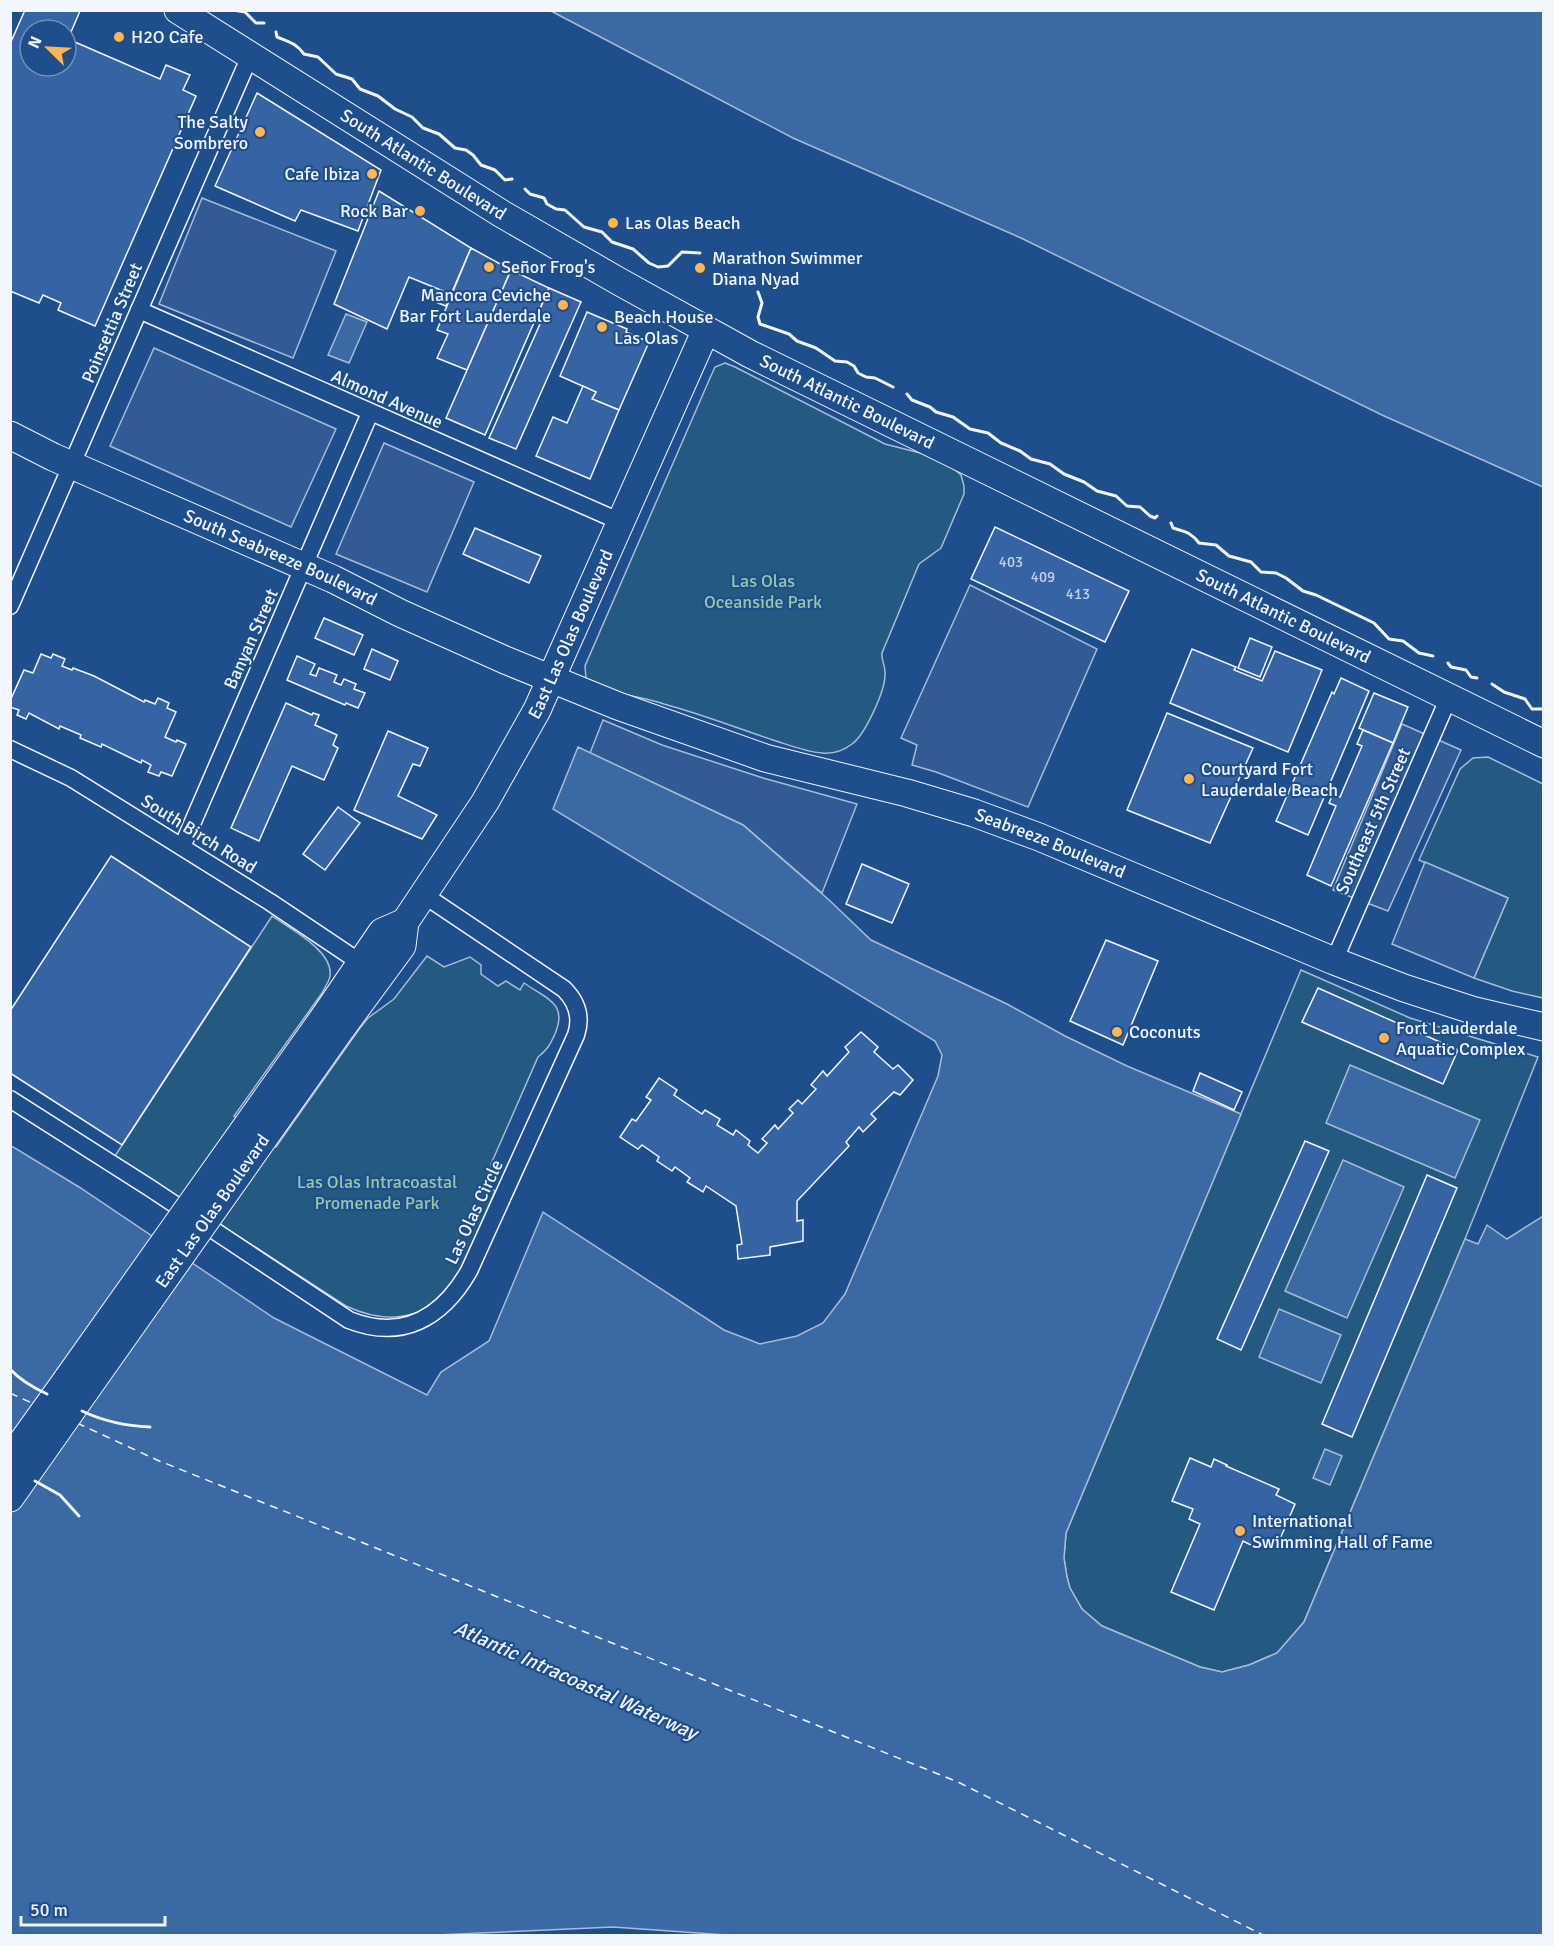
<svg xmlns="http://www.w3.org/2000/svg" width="1554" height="1946" font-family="Signika,sans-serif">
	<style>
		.green { fill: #245a82; stroke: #a8bbd7; stroke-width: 1.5 }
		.parking { fill: #305b95; stroke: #a8bbd7; stroke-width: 1.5 }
		.water { fill: #3b69a3; stroke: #a8bbd7; stroke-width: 1.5 }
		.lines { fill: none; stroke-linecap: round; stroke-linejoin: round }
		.ferry { stroke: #f2f6ff; stroke-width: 1.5; stroke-dasharray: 8 6; stroke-linecap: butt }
		.building { fill: #3563a3; stroke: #f2f6ff; stroke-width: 1.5; fill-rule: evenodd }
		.minor-casing { stroke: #f2f6ff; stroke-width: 19 }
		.primary-casing { stroke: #f2f6ff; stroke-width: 29 }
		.minor { stroke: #1f4e8c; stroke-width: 16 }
		.primary { stroke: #1f4e8c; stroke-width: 27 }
		.primary-bridge-casing { stroke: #f2f6ff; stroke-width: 29; stroke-linecap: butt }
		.primary-bridge { stroke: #1f4e8c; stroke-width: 27 }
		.wall { stroke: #f2f6ff; stroke-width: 3 }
		.poi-dot { fill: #ffb74d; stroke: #1f4e8c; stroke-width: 2 }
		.labels { text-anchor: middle; stroke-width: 4.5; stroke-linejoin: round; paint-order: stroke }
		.number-label { font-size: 15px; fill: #c3d1e8 }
		.poi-label { font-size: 18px; fill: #f2f6ff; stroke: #1f4e8c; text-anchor: start }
		.street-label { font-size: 18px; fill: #f2f6ff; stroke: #1f4e8c }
		.park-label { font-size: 18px; fill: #97c8a6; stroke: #1f4e8c }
		.water-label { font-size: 20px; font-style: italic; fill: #f2f6ff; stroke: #1f4e8c }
	</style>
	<rect width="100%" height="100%" fill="#1f4e8c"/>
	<g class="green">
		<path d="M725,363L735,367L885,444L924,454L953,468L961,475L964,486V494L941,548L919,564L882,653C881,660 886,667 885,675C885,691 865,735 852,744C843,751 833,754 822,753C806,752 789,745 773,740C737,728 701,714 664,704C639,696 607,694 586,678L585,666L710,378L715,367Z"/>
		<polygon points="1488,757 1543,784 1543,998 1512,991 1474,978 1508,898 1419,860 1460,769 1473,758"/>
		<path d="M272,916C289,928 334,951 330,976C329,982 325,987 322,993L234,1116L276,1147L360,1028L368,1018L394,999L427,956L444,967L470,957L481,965V974L498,986L506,981L520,990L524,983C547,999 568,1003 555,1034C550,1045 547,1050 538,1057L491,1164L494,1176L489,1187L495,1191C487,1211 478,1230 470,1250C465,1261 461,1274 454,1284C424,1321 387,1325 346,1306L115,1156Z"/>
		<polygon points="1301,970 1410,1018 1538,1057 1465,1239 1304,1622 1277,1653 1249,1665 1222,1672 1200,1667 1102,1626 1082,1609 1070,1588 1067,1577 1064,1558 1066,1533"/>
	</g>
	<g class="parking">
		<polygon points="202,198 336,251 293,358 159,304"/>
		<polygon points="154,348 336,429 291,527 110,446"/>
		<polygon points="384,443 474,482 427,592 336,554"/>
		<polygon points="970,585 1097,649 1028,807 936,772 912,765 917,745 901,738"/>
		<polygon points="603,720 662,745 763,778 857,804 822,893 743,825 590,753"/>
		<polygon points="1402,724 1461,750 1388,911 1333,890"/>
		<polygon points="1425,862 1508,898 1474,978 1392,944"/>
	</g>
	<g class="water">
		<polygon points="551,11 1543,11 1543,487 1382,415 1021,238 793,138"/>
		<polygon points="346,314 367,322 349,363 328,355"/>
		<polygon points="578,747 743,825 828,899 871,940 1007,1004 1065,1036 1127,1066 1241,1114 1066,1533 1064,1558 1067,1577 1070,1588 1082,1609 1102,1626 1200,1667 1222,1672 1249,1665 1277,1653 1304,1622 1465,1239 1478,1244 1487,1225 1507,1239 1543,1216 1543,1935 740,1936 613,1927 413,1936 11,1935 10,1145 79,1187 274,1318 427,1395 441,1372 489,1341 543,1212 724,1330 760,1344 797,1336 823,1323 845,1294 938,1076 942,1055 935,1041 553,809"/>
		<polygon points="1350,1065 1480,1120 1455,1178 1326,1123"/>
		<polygon points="1343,1160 1404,1187 1347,1318 1285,1291"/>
		<polygon points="1279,1309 1341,1335 1321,1383 1259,1357"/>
		<polygon points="1325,1449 1342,1456 1330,1485 1313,1478"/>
	</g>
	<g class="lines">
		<g class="ferry">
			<polyline points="10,1393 34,1404"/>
			<polyline points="77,1423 157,1460 958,1782 1265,1936"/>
		</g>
	</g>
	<g class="building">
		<path d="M25,10L80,11L68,39L160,79L166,65L190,75L183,90L196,96L95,326L58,310L61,303L43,295L39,303L10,291V44ZM30,30H66V66H30Z"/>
		<polygon points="257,93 381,170 358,231 301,210 295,221 215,186"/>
		<polygon points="379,191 471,248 446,306 438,303 443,291 409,277 387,329 334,304"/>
		<polygon points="471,248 511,270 467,370 437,358 448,334 437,330"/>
		<polygon points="511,270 549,288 485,435 446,418"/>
		<polygon points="549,288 581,302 516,449 489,438 540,324 535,321"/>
		<polygon points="587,312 627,329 626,332 649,342 619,410 592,399 596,392 560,376"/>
		<polygon points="583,386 596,392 592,399 619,410 590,479 536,456 553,417 567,423"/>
		<polygon points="995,527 1129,591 1105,642 971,579"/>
		<polygon points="475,528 541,556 529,583 463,554"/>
		<polygon points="324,618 363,635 354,655 315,638"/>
		<polygon points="1250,638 1272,647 1260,677 1238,668"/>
		<polygon points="372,649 398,661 390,680 364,669"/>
		<polygon points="1192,649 1236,667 1234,670 1262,681 1275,651 1322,670 1288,752 1170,703"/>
		<polygon points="41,654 51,658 53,654 65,659 62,666 72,670 73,668 94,676 144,702 145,700 155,704 158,698 169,703 167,708 176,712 165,737 176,742 177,740 186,744 172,776 161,772 159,776 148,772 151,765 142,760 141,763 102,744 101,747 80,738 81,735 60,726 59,729 29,713 26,719 17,715 19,710 10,707 10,701 24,670 33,673"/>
		<polygon points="297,656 315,664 310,674 316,676 319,668 337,675 334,682 341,685 344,679 356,684 354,689 365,693 358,708 346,703 345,705 287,680"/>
		<polygon points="1341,678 1369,691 1308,835 1276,821 1332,692 1334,694"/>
		<polygon points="1374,693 1408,707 1393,743 1359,728"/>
		<polygon points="286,703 312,715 313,713 319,715 315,725 337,735 333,745 338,748 324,780 292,766 259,841 231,828"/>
		<polygon points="1167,713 1253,748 1210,843 1127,810"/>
		<polygon points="1363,730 1393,743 1331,886 1307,875 1336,806 1329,803 1333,794 1340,797 1362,746 1357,744"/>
		<polygon points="388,731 428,748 420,766 413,764 398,796 437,815 422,839 354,810"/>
		<polygon points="338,807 360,823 325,870 303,854"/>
		<polygon points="111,856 251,947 122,1145 10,1073 10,1011"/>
		<polygon points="862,864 909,884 892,923 846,904"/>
		<polygon points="1106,940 1158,961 1123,1045 1070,1021"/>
		<polygon points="1318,988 1458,1050 1443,1084 1302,1022"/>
		<polygon points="861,1032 878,1047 874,1052 893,1069 898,1065 913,1080 900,1095 894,1092 871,1114 876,1119 863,1132 859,1127 846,1142 849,1146 797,1201 797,1221 803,1220 803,1241 770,1247 770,1255 738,1259 737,1245 742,1244 736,1206 706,1186 703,1192 687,1182 690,1178 675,1167 672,1171 657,1161 659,1157 642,1145 638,1149 620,1137 632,1119 636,1121 651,1100 646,1097 659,1078 677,1090 674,1095 702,1114 705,1110 720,1119 717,1125 733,1135 736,1130 750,1141 748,1145 758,1153 767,1143 762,1139 775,1125 778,1129 793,1113 789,1109 798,1100 802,1104 816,1089 811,1085 823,1071 827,1076 849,1052 845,1047"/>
		<polygon points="1200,1073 1242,1092 1234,1110 1193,1091"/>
		<polygon points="1305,1141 1329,1151 1241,1350 1217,1339"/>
		<polygon points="1427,1175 1457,1188 1352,1437 1322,1424"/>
		<polygon points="1190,1458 1211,1467 1214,1459 1227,1465 1226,1466 1279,1489 1276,1495 1295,1504 1277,1546 1258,1537 1255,1547 1243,1541 1214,1610 1171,1592 1200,1524 1189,1519 1193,1509 1172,1501"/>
	</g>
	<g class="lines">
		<defs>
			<g id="minor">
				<polyline points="139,310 621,522"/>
				<polyline points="10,606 250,56"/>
				<polyline points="10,749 71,778 270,902 361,963"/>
				<polyline points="182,847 370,413"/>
				<polyline points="1334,961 1449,697"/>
				<path d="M10,1099L150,1188L349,1320C402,1341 442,1318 469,1271L576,1035C582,1017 577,1002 564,989L424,895"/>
			</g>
			<g id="primary">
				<path id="s1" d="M178,10L502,214L620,282L750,354L1544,744"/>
				<path id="s2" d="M10,435L53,457L333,579L400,613L505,660L618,706L765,758L907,793L974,813L1039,837L1334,961L1404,988L1475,1011L1544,1027"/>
				<polyline points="324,1017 382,932 405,922"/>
				<path id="s3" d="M341,1029L402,946L405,922L485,802L537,710L706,330"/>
				<polyline points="10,1459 68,1378"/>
				<polyline points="10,1498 86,1390"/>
			</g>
		</defs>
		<use href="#minor" class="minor-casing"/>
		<use href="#primary" class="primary-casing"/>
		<use href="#minor" class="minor"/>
		<use href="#primary" class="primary"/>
		<defs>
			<g id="primary-bridge">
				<polyline points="68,1378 324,1017"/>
				<path id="s4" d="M86,1390L341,1029"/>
			</g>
		</defs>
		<use href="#primary-bridge" class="primary-bridge-casing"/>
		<use href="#primary-bridge" class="primary-bridge"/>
		<g class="wall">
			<polyline points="233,10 245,12 256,23 264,23"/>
			<path d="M276,32L277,37C289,42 296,43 304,54L318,57L336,74L352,79L360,89L378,96L395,109L412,117L423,128L439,134L455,148L466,150L473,155L481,165L495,170L505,180L512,179"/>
			<polyline points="525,189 530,194 544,198 547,204 556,209 565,210 584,227 602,232 612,242 633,249 649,263 658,267 668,266 682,252 700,253"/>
			<polyline points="758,292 762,303 758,317 760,324 789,334 797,341 816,348 835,361 847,362 854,366 858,373 866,377 875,378 893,387"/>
			<polyline points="907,394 912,400 930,407 936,412 953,417 970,429 988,433 1001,443 1020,451 1031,459 1050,464 1064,474 1084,482 1097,491 1116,496 1127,506 1140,507 1150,516 1155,518 1157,516"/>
			<path d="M1171,523L1173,528C1185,532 1191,532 1199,543L1216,545L1229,556L1251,562L1261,572L1276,573L1286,578L1303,591L1316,595L1374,623L1389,639L1403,641L1419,653L1433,656"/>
			<polyline points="1448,663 1451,667 1466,670 1471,677 1477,678"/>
			<polyline points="1492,684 1504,692 1525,699 1532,709 1544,709"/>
			<path d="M10,1369C20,1380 34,1388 47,1394"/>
			<path d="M82,1411C105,1422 126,1426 150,1427"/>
			<polyline points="35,1481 60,1495 79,1516"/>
		</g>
	</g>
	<g class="poi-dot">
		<circle cx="119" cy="37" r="6"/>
		<circle cx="260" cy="132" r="6"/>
		<circle cx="372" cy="174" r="6"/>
		<circle cx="420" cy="211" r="6"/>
		<circle cx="613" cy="223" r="6"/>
		<circle cx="489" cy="267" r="6"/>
		<circle cx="700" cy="268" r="6"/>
		<circle cx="563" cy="305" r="6"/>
		<circle cx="602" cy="327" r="6"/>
		<circle cx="1189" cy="779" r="6"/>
		<circle cx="1117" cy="1032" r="6"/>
		<circle cx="1384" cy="1038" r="6"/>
		<circle cx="1240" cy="1531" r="6"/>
	</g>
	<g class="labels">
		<g class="number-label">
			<text x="1011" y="567">403</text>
			<text x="1043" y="582">409</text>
			<text x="1078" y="599">413</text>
		</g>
		<g class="poi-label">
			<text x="131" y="43">H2O Cafe</text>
			<text x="248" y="128" text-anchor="end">The Salty<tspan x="248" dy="21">Sombrero</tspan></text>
			<text x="360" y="180" text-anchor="end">Cafe Ibiza</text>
			<text x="408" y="217" text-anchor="end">Rock Bar</text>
			<text x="625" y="229">Las Olas Beach</text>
			<text x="712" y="264">Marathon Swimmer<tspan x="712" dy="21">Diana Nyad</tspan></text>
			<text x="501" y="273">Señor Frog's</text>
			<text x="551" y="301" text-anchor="end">Mancora Ceviche<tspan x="551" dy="21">Bar Fort Lauderdale</tspan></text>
			<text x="614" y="323">Beach House<tspan x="614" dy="21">Las Olas</tspan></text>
			<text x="1201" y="775">Courtyard Fort<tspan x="1201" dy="21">Lauderdale Beach</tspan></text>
			<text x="1396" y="1034">Fort Lauderdale<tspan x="1396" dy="21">Aquatic Complex</tspan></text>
			<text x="1129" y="1038">Coconuts</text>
			<text x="1252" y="1527">International<tspan x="1252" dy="21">Swimming Hall of Fame</tspan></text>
		</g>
		<g class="street-label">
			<text dy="6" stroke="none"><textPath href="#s1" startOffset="290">South Atlantic Boulevard</textPath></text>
			<text transform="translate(112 323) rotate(-67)" y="6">Poinsettia Street</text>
			<text transform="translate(387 399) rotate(24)" y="6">Almond Avenue</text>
			<text dy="6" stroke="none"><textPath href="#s1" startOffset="776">South Atlantic Boulevard</textPath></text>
			<text dy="6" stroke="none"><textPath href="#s2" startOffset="297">South Seabreeze Boulevard</textPath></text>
			<text dy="6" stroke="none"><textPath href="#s1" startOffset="1262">South Atlantic Boulevard</textPath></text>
			<text dy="6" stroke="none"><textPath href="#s3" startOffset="460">East Las Olas Boulevard</textPath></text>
			<text transform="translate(251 639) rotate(-66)" y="6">Banyan Street</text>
			<text transform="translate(1373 821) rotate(-66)" y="6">Southeast 5th Street</text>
			<text transform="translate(199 834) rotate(32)" y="6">South Birch Road</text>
			<text dy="6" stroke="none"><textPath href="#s2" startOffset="1120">Seabreeze Boulevard</textPath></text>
			<text dy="6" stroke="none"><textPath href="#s4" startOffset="219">East Las Olas Boulevard</textPath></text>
			<text transform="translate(474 1212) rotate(-65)" y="6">Las Olas Circle</text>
		</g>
		<g class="park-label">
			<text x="763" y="587">Las Olas<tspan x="763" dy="21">Oceanside Park</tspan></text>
			<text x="377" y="1188">Las Olas Intracoastal<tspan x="377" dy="21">Promenade Park</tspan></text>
		</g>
		<g class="water-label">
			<text transform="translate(576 1680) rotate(24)" y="7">Atlantic Intracoastal Waterway</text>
		</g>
	</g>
	<rect width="1554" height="1946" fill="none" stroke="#f2f6ff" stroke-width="24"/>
	<g transform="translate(48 48) rotate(294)"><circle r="28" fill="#1f4e8c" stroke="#7391ba" stroke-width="1.5"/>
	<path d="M0-4.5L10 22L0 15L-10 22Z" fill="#ffb74d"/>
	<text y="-9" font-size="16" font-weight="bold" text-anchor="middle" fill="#f2f6ff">N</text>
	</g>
	<path d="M21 1916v9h144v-9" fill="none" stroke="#f2f6ff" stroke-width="3"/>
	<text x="30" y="1916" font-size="18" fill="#f2f6ff" stroke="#1f4e8c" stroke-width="4.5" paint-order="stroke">50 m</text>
</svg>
